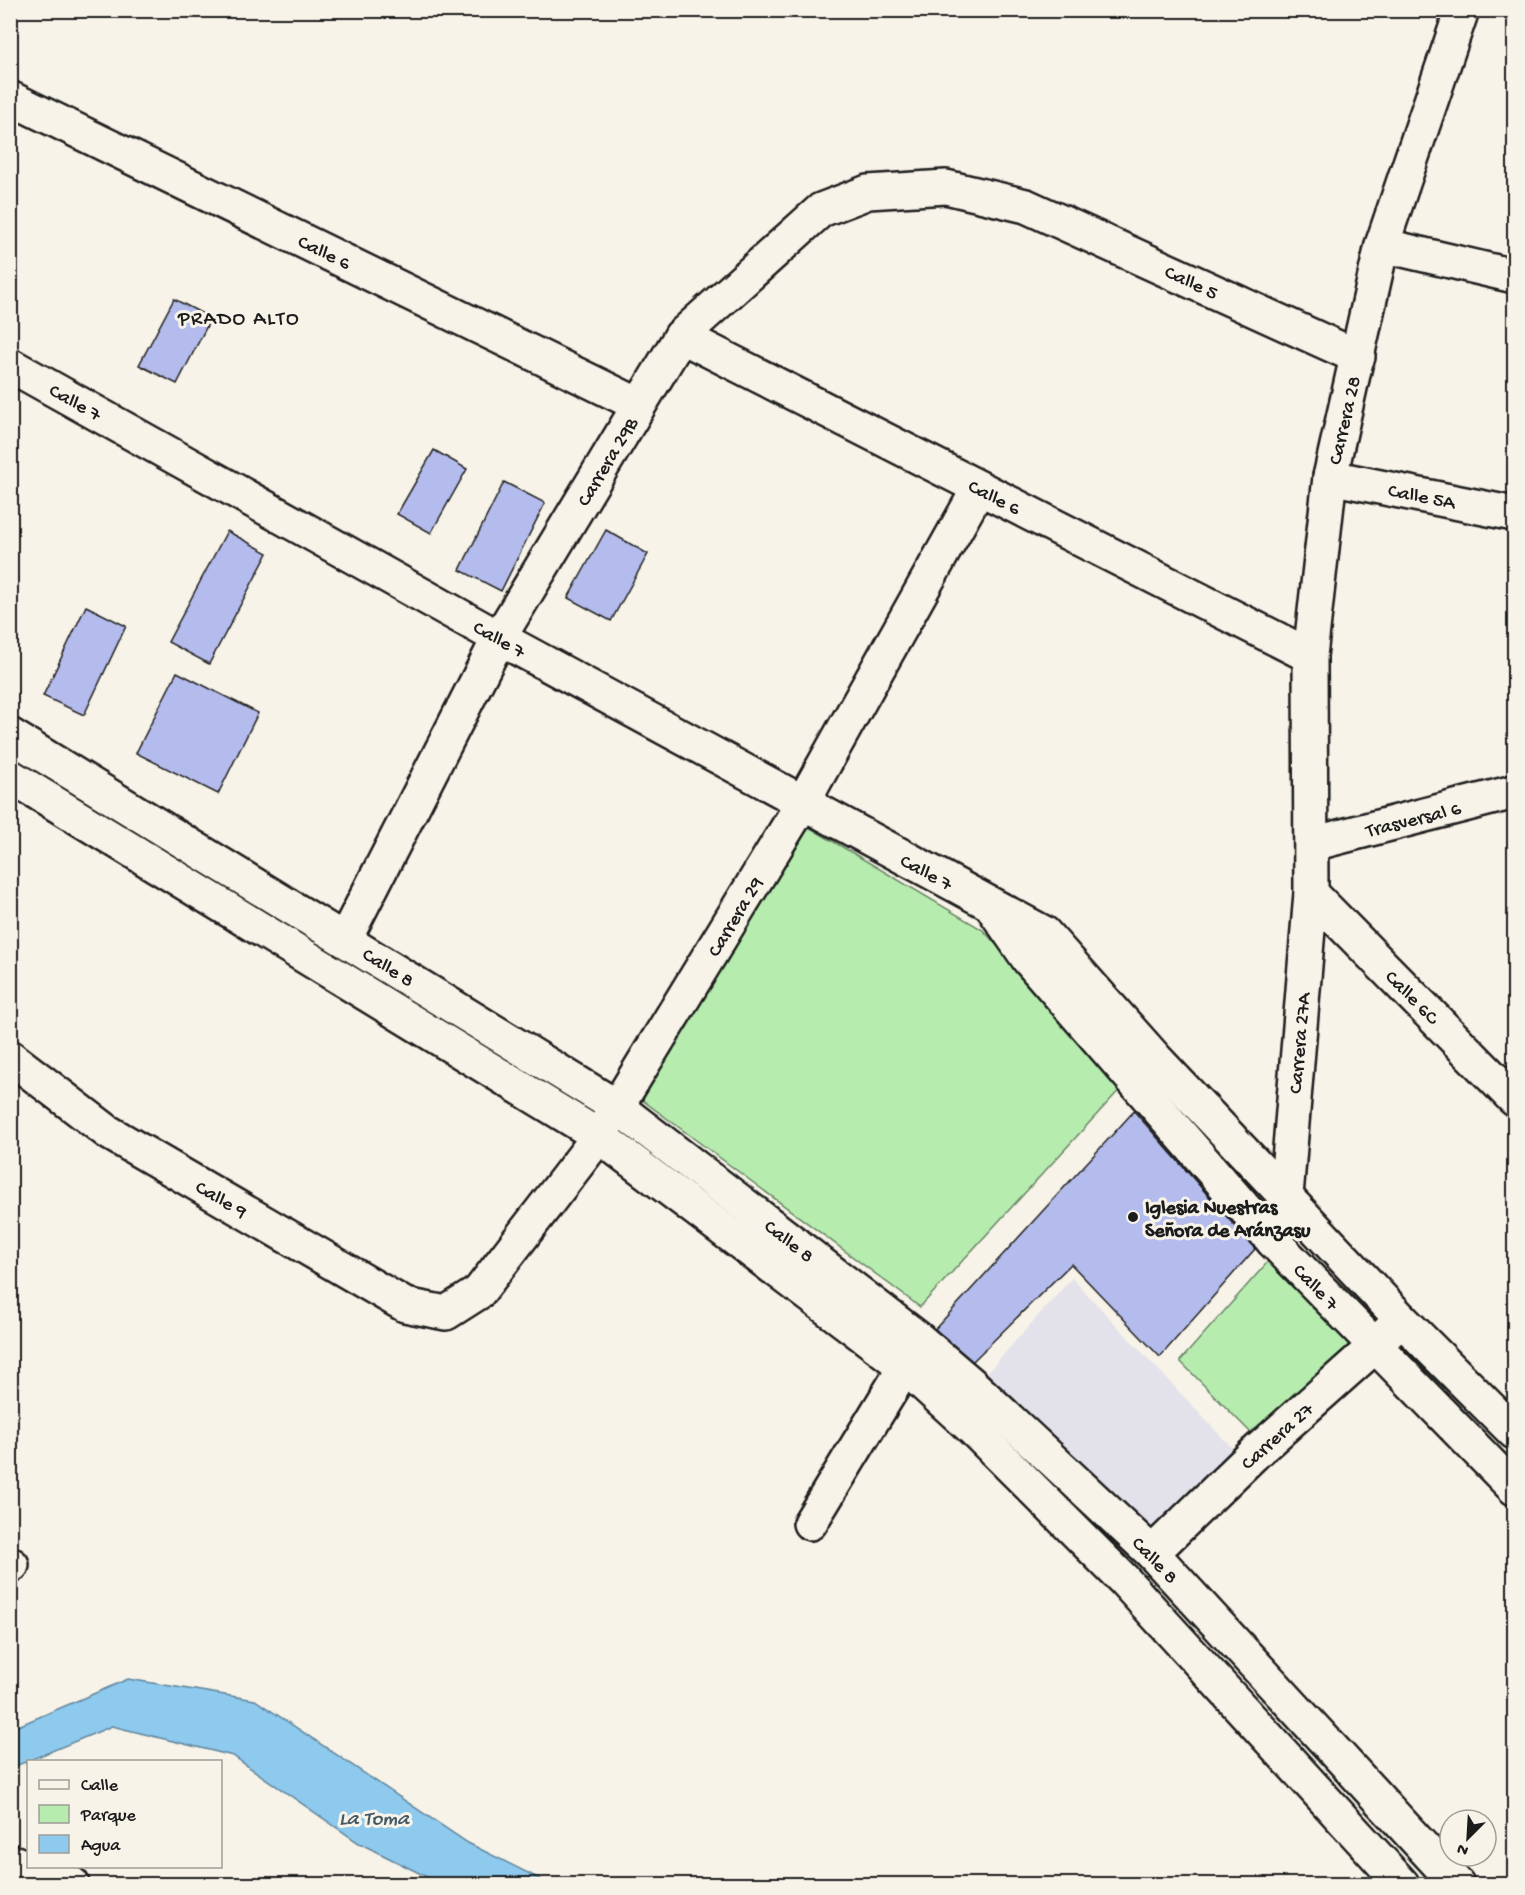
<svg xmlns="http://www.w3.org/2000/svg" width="1525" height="1895" font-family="'Gochi Hand',sans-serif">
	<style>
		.built { fill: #e3e2ea }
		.green { fill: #b6edaf; stroke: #698466; stroke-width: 1.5 }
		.water { fill: #8ec9ee; stroke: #60849a; stroke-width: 1.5 }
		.building { fill: #b4bced; stroke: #1c1c1c; stroke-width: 1.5 }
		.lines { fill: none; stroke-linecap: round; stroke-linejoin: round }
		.street-casing { stroke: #1c1c1c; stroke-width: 38 }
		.secondary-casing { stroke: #1c1c1c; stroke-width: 38 }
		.street { stroke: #f7f3e8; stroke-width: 33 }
		.secondary { stroke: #f7f3e8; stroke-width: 33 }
		.poi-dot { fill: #1c1c1c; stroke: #f7f3e8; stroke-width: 2 }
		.labels { text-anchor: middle; stroke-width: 6; stroke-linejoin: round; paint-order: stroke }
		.street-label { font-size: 20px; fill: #1c1c1c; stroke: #f7f3e8 }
		.poi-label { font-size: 20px; font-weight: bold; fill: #1c1c1c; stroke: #f7f3e8; text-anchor: start }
		.neighbourhood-label { font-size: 21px; letter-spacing: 1.5px; fill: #1c1c1c; stroke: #f7f3e8 }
		.water-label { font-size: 21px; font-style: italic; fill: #445966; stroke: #f7f3e8 }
	</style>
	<rect width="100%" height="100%" fill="#f7f3e8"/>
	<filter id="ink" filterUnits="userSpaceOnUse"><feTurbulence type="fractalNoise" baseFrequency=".0167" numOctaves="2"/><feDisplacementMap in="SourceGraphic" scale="12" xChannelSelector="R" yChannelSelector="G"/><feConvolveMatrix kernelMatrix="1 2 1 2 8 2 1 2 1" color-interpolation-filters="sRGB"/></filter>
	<g filter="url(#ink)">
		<polygon class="built" points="1072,1278 1236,1452 1150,1536 986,1374"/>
		<g class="green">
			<polygon points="807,826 983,930 1123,1086 920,1307 641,1099"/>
			<polygon points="1273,1256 1360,1346 1257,1439 1180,1361"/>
		</g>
		<polygon class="water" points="128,1679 255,1700 468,1843 550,1884 441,1884 359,1843 233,1756 112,1726 11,1768 11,1729"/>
		<g class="building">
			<polygon points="174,299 211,318 177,384 139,365"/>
			<polygon points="434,450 467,469 431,533 397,514"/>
			<polygon points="504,482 545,503 501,591 460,570"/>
			<polygon points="606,530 648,554 611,621 568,598"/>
			<polygon points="227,531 268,553 209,664 168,642"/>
			<polygon points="86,606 126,626 84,715 43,696"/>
			<polygon points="177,672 258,713 218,794 136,753"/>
			<polygon points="1134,1111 1255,1249 1160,1357 1071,1264 967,1367 935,1329"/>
		</g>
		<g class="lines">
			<defs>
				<g id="street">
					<polyline points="10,98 639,405"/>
					<polyline points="1382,245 1514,276"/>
					<polyline points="681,336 1310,656"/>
					<polyline points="1330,477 1514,514"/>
					<polyline points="1312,844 1514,792"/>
					<polyline points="1311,893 1514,1099"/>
					<polyline points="345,939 499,638 681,336 821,210 868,192 946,187 1026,206 1358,357"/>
					<polyline points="10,1057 108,1132 405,1305 446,1313 479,1292 599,1136 802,804 979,488"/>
					<polyline points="1273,1241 1286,1196 1311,893 1310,656 1330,477 1382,245 1462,10"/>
					<polyline points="810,1523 905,1367"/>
					<polyline points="1152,1553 1255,1453 1375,1346 1401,1319"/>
					<polyline points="10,1564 12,1565"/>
					<polyline points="10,1861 72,1884"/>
				</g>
				<g id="secondary">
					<polyline points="10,365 499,638 1044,933 1156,1059 1401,1319 1514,1432"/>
					<polyline points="10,735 617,1107 915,1336 970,1383 1152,1553 1457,1884"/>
					<polyline points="10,776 599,1136 905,1367 974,1430 1123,1579 1402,1884"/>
					<polyline points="995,911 1029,960 1273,1241 1514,1488"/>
				</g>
			</defs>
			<use href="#street" class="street-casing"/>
			<use href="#secondary" class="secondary-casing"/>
			<use href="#street" class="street"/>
			<use href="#secondary" class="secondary"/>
		</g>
	</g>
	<circle class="poi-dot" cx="1133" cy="1217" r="6"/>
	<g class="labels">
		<g class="street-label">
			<text transform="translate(325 251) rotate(26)" y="7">Calle 6</text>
			<text transform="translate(1192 281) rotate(25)" y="7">Calle 5</text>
			<text transform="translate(76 401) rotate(29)" y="7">Calle 7</text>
			<text transform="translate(1343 420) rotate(-77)" y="7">Carrera 28</text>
			<text transform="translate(606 461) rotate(-59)" y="7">Carrera 29B</text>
			<text transform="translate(1422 495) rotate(11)" y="7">Calle 5A</text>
			<text transform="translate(995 496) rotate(27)" y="7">Calle 6</text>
			<text transform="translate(500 638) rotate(29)" y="7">Calle 7</text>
			<text transform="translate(1413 818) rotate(-14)" y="7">Trasversal 6</text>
			<text transform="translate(927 871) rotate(28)" y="7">Calle 7</text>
			<text transform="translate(734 916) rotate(-59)" y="7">Carrera 29</text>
			<text transform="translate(389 966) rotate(32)" y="7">Calle 8</text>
			<text transform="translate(1413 996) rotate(45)" y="7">Calle 6C</text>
			<text transform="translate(1298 1043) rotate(-85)" y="7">Carrera 27A</text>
			<text transform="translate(222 1198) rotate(30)" y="7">Calle 9</text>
			<text transform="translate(790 1240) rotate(38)" y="7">Calle 8</text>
			<text transform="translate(1317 1286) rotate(46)" y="7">Calle 7</text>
			<text transform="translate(1276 1435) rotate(-42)" y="7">Carrera 27</text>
			<text transform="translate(1156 1559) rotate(46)" y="7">Calle 8</text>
		</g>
		<g class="poi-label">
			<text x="1145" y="1213">Iglesia Nuestras<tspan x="1145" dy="23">Señora de Aránzasu</tspan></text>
		</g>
		<g class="neighbourhood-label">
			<text x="239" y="324">PRADO ALTO</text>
		</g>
		<g class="water-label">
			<text x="374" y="1824">La Toma</text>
		</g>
	</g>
	<rect width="1525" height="1895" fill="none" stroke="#f7f3e8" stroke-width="36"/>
	<rect x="18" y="18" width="1489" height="1859" fill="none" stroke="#1c1c1c" stroke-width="2" filter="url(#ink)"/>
	<rect x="27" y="1760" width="195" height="108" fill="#f7f3e8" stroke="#9f9d96" stroke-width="1.5"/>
	<rect x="39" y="1780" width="30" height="9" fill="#f7f3e8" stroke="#9f9d96" stroke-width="1.5"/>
	<text x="81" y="1790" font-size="18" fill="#1c1c1c">Calle</text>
	<rect x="39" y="1805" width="30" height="18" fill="#b6edaf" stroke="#9f9d96" stroke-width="1.5"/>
	<text x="81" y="1820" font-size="18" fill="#1c1c1c">Parque</text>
	<rect x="39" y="1835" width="30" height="18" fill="#8ec9ee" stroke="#9f9d96" stroke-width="1.5"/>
	<text x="81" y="1850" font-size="18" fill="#1c1c1c">Agua</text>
	<g transform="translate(1468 1838) rotate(204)"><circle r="28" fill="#f7f3e8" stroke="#9f9d96" stroke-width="1.5"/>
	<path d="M0-4.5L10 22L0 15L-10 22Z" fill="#1c1c1c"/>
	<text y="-9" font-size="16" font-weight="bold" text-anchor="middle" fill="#1c1c1c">N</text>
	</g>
</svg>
